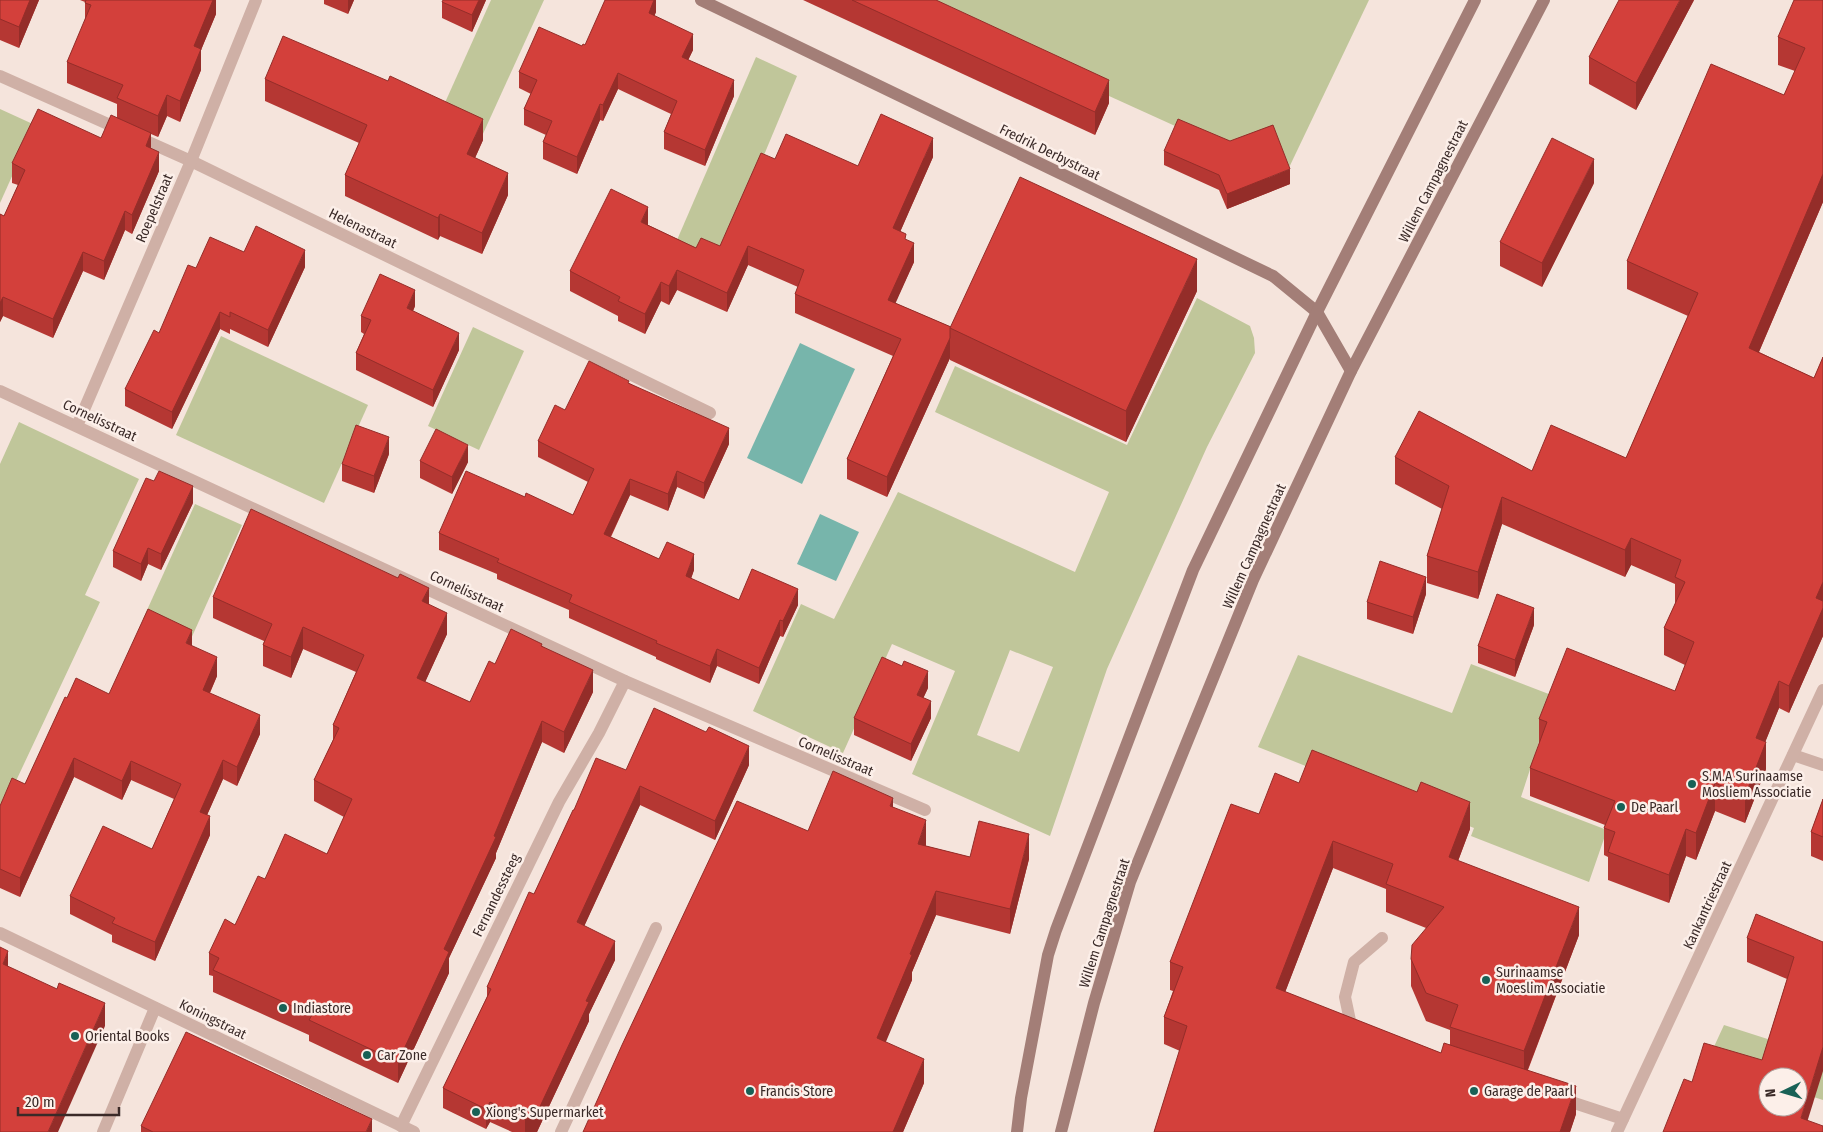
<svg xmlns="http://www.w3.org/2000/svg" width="1823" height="1132" font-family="'Fira Sans Condensed',sans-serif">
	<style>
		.green { fill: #c0c69a; fill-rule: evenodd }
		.water { fill: #77b5ab }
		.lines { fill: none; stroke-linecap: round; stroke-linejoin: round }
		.service { stroke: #cfb0a6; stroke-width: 12 }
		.minor { stroke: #cfb0a6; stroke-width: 12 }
		.tertiary { stroke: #cfb0a6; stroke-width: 12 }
		.secondary { stroke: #a37e77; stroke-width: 12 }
		.wall { fill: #b53733; fill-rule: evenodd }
		.shaded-wall { fill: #942d29 }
		.building { fill: #d3403b; stroke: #942d29; fill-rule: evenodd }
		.poi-dot { fill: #186156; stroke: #fcefe9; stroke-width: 2 }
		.labels { text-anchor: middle; stroke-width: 5; stroke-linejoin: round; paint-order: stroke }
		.street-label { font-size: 14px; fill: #3a2a28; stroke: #fcefe9 }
		.poi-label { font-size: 14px; fill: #3a2a28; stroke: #fcefe9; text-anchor: start }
	</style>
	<rect width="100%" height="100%" fill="#f5e4dc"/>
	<g class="green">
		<polygon points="491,0 544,0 482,136 439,116"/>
		<polygon points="898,0 1369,0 1285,176"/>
		<polygon points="756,57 797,76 720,260 677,240"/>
		<polygon points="0,109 35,125 0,203"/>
		<path d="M1197,298L1250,326L1254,338L1255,353L1207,447L1107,669L1050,836L912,774L955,671L892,644L843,753L753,711L801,604L834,619L898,492L1075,572L1109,492L935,412L955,366L1127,445ZM1010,650L1053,667L1019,752L977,735Z"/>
		<polygon points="473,327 524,351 479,450 428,426"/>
		<polygon points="221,336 368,405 324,503 176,435"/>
		<polygon points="19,422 139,479 85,595 100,602 0,815 0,464"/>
		<polygon points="195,504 242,525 190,641 143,619"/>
		<polygon points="1298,655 1452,713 1471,664 1554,696 1521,797 1607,830 1589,882 1471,836 1474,828 1419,806 1416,810 1258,747"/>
		<polygon points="1724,1025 1823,1057 1823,1100 1798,1092 1798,1077 1768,1077 1706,1064"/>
	</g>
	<g class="water">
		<polygon points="800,343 855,369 802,484 747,458"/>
		<polygon points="820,514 859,532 836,581 797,564"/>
	</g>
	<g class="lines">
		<g class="service">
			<polyline points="1355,1031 1352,1030 1345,997 1354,962 1382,938"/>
			<polyline points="1562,1099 1623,1119"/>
			<polyline points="561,1132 656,928"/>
		</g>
		<g class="minor">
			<polyline points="0,76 191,161 710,413"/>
			<polyline points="0,391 625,681 925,810"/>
			<polyline points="77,426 191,161 256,0"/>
			<polyline points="1793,755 1823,765"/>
			<polyline points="0,933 414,1132"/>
			<polyline points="401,1126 559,802 599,733 625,681"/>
			<polyline points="103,1132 155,1008"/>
		</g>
		<polyline class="tertiary" points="1617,1132 1823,690"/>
		<g class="secondary">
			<polyline points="701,0 1273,276 1317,312 1351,371"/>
			<polyline points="1017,1132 1021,1098 1048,955 1056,930 1193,570 1317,312 1475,0"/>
			<polyline points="1061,1132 1094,1003 1130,882 1253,580 1351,371 1544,0"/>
		</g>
	</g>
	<g class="wall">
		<polygon points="0,0 39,0 19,48 0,40"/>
		<polygon points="80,0 216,0 216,14 201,50 201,70 180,122 167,116 158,137 151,134 151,148 159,171 132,234 125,230 104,280 83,271 53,338 3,316 0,322 0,214 4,216 18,185 12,183 12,163 101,138 117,118 117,104 67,83 67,62 85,21 85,2"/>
		<polygon points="324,0 354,0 348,14 324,4"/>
		<polygon points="486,0 472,32 442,18 442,2"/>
		<polygon points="656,0 656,12 654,16 693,50 688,60 734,96 705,166 664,149 664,132 671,114 618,89 603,121 600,120 577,174 543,159 543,142 546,135 524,125 524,109 531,94 519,88 519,72 582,46 585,45"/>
		<polygon points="803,0 936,0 1109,103 1095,135"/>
		<polygon points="1694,0 1636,110 1589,84 1589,57"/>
		<polygon points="1823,0 1823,202 1759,352 1814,378 1823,357 1823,636 1789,713 1779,708 1765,742 1766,769 1745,823 1715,811 1696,860 1686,856 1669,903 1608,880 1608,857 1604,855 1604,828 1605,825 1530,796 1530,768 1539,745 1539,719 1675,691 1685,665 1664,655 1664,628 1675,604 1675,584 1631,565 1625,577 1502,524 1478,599 1427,583 1427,556 1442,509 1395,484 1395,457 1532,471 1626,458 1688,316 1627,289 1627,261 1784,95 1795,71 1778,65 1778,37"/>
		<polygon points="265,79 483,140 475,158 508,195 482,254 440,236 438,240 345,196 345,175 359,143 265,101"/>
		<polygon points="1164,151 1290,184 1227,209 1219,190 1164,165"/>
		<polygon points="933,157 900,232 906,240 914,262 895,303 951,327 1197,291 1126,442 950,360 950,358 887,497 847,479 847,459 893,356 795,313 795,294 798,287 748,265 727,312 677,290 669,305 661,301 645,334 618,321 618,316 570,291 570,271 648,225 696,248 720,246 775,159 858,166"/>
		<polygon points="1594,183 1542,287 1500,266 1500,242"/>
		<polygon points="244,252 305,267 268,347 230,329 230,334 220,329 172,429 125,406 125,389 159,333 196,268"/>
		<polygon points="415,306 413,311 459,350 433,407 356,370 356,353 364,334 361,332 361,316"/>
		<polygon points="629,383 729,444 704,499 677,487 668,511 630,495 611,537 659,559 694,570 691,579 739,600 798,605 783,637 780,636 759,684 717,666 710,683 656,659 656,657 569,618 569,610 497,579 497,574 439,550 439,533 525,497 573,515 588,482 538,457 538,441 565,410"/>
		<polygon points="389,454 374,493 342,481 342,464"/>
		<polygon points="420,461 468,462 452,494 420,478"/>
		<polygon points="193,503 161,570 148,564 141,581 113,567 113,551"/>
		<polygon points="1426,594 1413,634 1367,619 1367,602"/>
		<polygon points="213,597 429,605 447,634 425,682 470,702 495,664 542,646 593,692 564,753 542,742 496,853 496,858 449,958 449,973 398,1083 309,1041 309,1035 213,992 213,976 209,975 209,953 235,925 265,879 327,854 344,817 314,801 314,780 333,740 333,725 356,672 303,649 291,678 263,666 263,645 264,641 213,618"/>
		<polygon points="1534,625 1515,677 1478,663 1478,646"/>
		<polygon points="192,646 217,676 210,693 260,734 237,786 223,779 207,815 210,835 155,961 112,942 112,935 70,914 70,896 152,849 174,799 131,780 122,800 74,777 20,897 0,888 0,806 25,784 67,698 109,694"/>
		<polygon points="928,688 923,698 931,718 911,761 854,735 854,718"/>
		<polygon points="749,765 715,840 640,805 584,926 615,960 589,1014 589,1021 537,1132 512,1132 490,1122 486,1129 443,1108 443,1088 487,997 487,987 534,894 574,810 626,770"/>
		<path d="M1299,783L1470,829L1458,861L1579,935L1528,1070L1576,1114L1570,1132H1154L1180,1051L1164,1044V1017L1173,991L1170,990V962L1259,814ZM1333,868L1386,889V912L1426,928L1411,959V986L1426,1021L1450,1030V1044L1441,1053L1285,992Z"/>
		<polygon points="1823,799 1823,861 1811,856 1811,832"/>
		<polygon points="893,807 926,844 926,846 970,857 1029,859 1010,934 936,915 912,972 912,980 885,1042 924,1083 903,1132 583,1132 808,831"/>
		<polygon points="1747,938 1823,942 1823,1071 1692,1082 1762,1060 1787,979 1747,962"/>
		<polygon points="141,1126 372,1132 141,1132"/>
	</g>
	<g class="shaded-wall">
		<polygon points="30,0 39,0 19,48 19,27"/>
		<polygon points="213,0 216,0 216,14 201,50 201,70 180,122 180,101 194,46"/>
		<polygon points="348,0 354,0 348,14"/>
		<polygon points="479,0 486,0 472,32 472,15"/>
		<polygon points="654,0 656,0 656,12 649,29 649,13"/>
		<polygon points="1680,0 1694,0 1636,110 1636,83"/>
		<polygon points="693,34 693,50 682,73 682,57"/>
		<polygon points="618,73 618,89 603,121 603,105"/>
		<polygon points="734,80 734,96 705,166 705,150"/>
		<polygon points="1109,80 1109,103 1095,135 1095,112"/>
		<polygon points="167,95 167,116 158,137 158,116"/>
		<polygon points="600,104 600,120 577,174 577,157"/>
		<polygon points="483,119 483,140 467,176 467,154"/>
		<polygon points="151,133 151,152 146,146"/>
		<polygon points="933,138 933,157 893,248 893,228"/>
		<polygon points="159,152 159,171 132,234 132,215"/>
		<polygon points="1594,159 1594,183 1542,287 1542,263"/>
		<polygon points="1290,169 1290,184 1227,209 1227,194"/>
		<polygon points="508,173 508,195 482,254 482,233"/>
		<polygon points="1823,174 1823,202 1749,375 1749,348"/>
		<polygon points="648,207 648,227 641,222"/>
		<polygon points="125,211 125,230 104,280 104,261"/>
		<polygon points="440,214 440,236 438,240 438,218"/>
		<polygon points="914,243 914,262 888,320 888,300"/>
		<polygon points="748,246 748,265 727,312 727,293"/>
		<polygon points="305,250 305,267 268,347 268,330"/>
		<polygon points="83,252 83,271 53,338 53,319"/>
		<polygon points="1197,259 1197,291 1126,442 1126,411"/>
		<polygon points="677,270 677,290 669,305 669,286"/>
		<polygon points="661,282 661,301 645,334 645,314"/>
		<polygon points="415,290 415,306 407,325 407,308"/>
		<polygon points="3,297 3,316 0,322 0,303"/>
		<polygon points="220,312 220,329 172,429 172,412"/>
		<polygon points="459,333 459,350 433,407 433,390"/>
		<polygon points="950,338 950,358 887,497 887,477"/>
		<polygon points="729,428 729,444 704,499 704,483"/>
		<polygon points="389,437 389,454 374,493 374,476"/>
		<polygon points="468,445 468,462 452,494 452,477"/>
		<polygon points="677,471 677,487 668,511 668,494"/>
		<polygon points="630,479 630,495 604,550 604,534"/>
		<polygon points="193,486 193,503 161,570 161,554"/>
		<polygon points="1502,497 1502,524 1478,599 1478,572"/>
		<polygon points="1631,538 1631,565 1625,577 1625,550"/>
		<polygon points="148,548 148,564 141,581 141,564"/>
		<polygon points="694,554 694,570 686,592 686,576"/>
		<polygon points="1426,577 1426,594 1413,634 1413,617"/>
		<polygon points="1823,582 1823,636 1789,713 1789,686 1816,598"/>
		<polygon points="429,588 429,609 422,601"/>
		<polygon points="798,589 798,605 783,637 783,621"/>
		<polygon points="1534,608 1534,625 1515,677 1515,660"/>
		<polygon points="447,613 447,634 417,700 417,678"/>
		<polygon points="780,620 780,636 759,684 759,668"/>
		<polygon points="303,627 303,649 291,678 291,657"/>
		<polygon points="192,630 192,649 186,643"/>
		<polygon points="717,649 717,666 710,683 710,666"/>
		<polygon points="217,657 217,676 203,708 203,690"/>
		<polygon points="593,670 593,692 564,753 564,732"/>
		<polygon points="928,671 928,688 917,712 917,695"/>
		<polygon points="1779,681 1779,708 1756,765 1756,738"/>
		<polygon points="931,701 931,718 911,761 911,744"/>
		<polygon points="260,715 260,734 237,786 237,767"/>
		<polygon points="542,721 542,742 496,853 496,858 449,958 449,973 398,1083 398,1062 444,949 494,836"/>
		<polygon points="1766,742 1766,769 1745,823 1745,796"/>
		<polygon points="749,746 749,765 715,840 715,821"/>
		<polygon points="74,758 74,777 20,897 20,878"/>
		<polygon points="223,760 223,779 200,831 200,812"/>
		<polygon points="131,761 131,780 122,800 122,781"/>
		<polygon points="1715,783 1715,811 1696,860 1696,833"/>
		<polygon points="640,786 640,805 577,942 577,922"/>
		<polygon points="893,798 893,822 890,806"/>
		<polygon points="1470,802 1470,829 1449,885 1449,857"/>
		<polygon points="210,816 210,835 155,961 155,942"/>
		<polygon points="926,820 926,844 918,868 918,844"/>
		<polygon points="1686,829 1686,856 1669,903 1669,875"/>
		<polygon points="1029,834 1029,859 1010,934 1010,909"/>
		<polygon points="1333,841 1333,868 1276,1016 1276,988"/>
		<polygon points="936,891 936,915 912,972 912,980 877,1063 877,1038 910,954"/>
		<polygon points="1579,907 1579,935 1524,1079 1524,1051"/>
		<polygon points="615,941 615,960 589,1014 589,1021 537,1132 525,1132 525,1119 586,1001"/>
		<polygon points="8,951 8,974 3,964"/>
		<polygon points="105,1003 105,1026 58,1132 48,1132"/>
		<polygon points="1823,1047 1823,1071 1804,1132 1801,1118"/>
		<polygon points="924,1059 924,1083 903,1132 893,1132"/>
		<polygon points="1576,1086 1576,1114 1570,1132 1560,1132"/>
		<polygon points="490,1102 490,1122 486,1129 486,1109"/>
		<polygon points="372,1119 372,1132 366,1132"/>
	</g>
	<g class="building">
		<polygon points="0,0 30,0 19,27 0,19"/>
		<polygon points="86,0 213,0 194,46 201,49 180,101 167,95 158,116 117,98 123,85 67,62 91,5 85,3"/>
		<polygon points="443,0 479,0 472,15 442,2"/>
		<polygon points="605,0 654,0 649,13 693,34 682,57 734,80 705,150 664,132 677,101 618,73 603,105 600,104 577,157 543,142 552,121 524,109 537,80 519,72 539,27 582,46 583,44 585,45"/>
		<polygon points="852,0 936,0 1109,80 1095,112"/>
		<polygon points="1619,0 1680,0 1636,83 1589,57"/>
		<polygon points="1794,0 1823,0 1823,174 1749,348 1814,378 1823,357 1823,582 1816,598 1823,601 1823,608 1789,686 1779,681 1756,738 1766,742 1745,796 1715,783 1696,833 1686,829 1669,875 1608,852 1615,832 1604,828 1615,801 1530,768 1547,722 1539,719 1567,648 1675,691 1694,642 1664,628 1685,582 1675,577 1681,560 1631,538 1625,550 1502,497 1478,572 1427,556 1449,486 1395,457 1419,411 1532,471 1551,425 1626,458 1698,293 1627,261 1711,64 1784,95 1805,48 1778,37"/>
		<polygon points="283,36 388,81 390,76 483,119 467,154 508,173 482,233 440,214 438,218 345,175 367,125 265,79"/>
		<polygon points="38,109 101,138 111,115 151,133 146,146 159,152 132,215 125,211 104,261 83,252 53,319 3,297 0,303 0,214 4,216 25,170 12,163"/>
		<polygon points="881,114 933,138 893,228 906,234 905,239 914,243 888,300 951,327 950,328 950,338 887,477 847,459 901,339 795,294 804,270 748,246 727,293 677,270 669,286 661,282 645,314 618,301 620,297 570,271 611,189 648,207 641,222 696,248 701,238 720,246 761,153 775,159 786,134 858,166"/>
		<polygon points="1178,119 1230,141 1273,125 1290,169 1227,194 1219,175 1164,151"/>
		<polygon points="1552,138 1594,159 1542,263 1500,242"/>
		<polygon points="1020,177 1197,259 1126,411 950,328"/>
		<polygon points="256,226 305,250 268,330 230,312 230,317 220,312 172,412 125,389 154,330 159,333 188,265 196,268 210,237 244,252"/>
		<polygon points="380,274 415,290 407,308 459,333 433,390 356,353 371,320 361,316"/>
		<polygon points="589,361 629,381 628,383 729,428 704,483 677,471 668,494 630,479 604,534 659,559 667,542 694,554 686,576 739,600 752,569 798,589 783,621 780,620 759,668 717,649 710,666 656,643 657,641 569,602 572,595 497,562 499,559 439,533 466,471 525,497 526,493 573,515 594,469 538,441 555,405 565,410"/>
		<polygon points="356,425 389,437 374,476 342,464"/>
		<polygon points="436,429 468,445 452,477 420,461"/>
		<polygon points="159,471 193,486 161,554 148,548 141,564 113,551 146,478 154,481"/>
		<polygon points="251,509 398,578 400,574 429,588 422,601 447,613 417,678 470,702 489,661 495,664 511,629 542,644 541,646 593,670 564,732 542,721 494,836 496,837 444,949 449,952 398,1062 309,1020 312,1015 213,970 219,958 209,953 225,919 235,925 258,876 265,879 285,834 327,854 352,799 314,780 339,728 333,725 364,655 303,627 291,657 263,645 272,624 213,597"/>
		<polygon points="1380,561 1426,577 1413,617 1367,602"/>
		<polygon points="1497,594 1534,608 1515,660 1478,646"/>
		<polygon points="148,609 192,630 186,643 217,657 203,690 260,715 237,767 223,760 200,812 210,816 155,942 112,923 115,918 70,896 103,826 152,849 181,784 131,761 122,781 74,758 20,878 0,869 0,806 12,778 25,784 65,697 67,698 76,678 109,694"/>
		<polygon points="882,657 902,666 904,661 928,671 917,695 931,701 911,744 854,718"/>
		<polygon points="654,708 706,732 709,727 749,746 715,821 640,786 577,922 615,941 586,1001 589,1002 537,1113 525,1119 490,1102 486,1109 443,1088 491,989 487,987 529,892 534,894 573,810 574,810 596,758 626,770"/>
		<polygon points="1312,750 1417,792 1421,782 1470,802 1449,857 1579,907 1524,1051 1450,1027 1458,1005 1426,993 1411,959 1412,945 1444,907 1386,884 1393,864 1333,841 1276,988 1441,1053 1444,1043 1576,1086 1560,1132 1154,1132 1187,1026 1164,1017 1183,967 1170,962 1231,804 1259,814 1275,773 1299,783"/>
		<polygon points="833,771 893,798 890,806 926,820 918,844 970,857 979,821 1029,834 1010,909 936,891 910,954 912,955 877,1038 924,1059 893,1132 583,1132 622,1045 737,801 808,831"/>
		<polygon points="1823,799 1823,837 1811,832"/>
		<path d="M1756,914L1823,942V1047L1801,1118L1823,1126V1132H1663L1684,1079L1692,1082L1704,1043L1762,1060L1794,957L1747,938ZM1768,1077H1798V1107H1768Z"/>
		<polygon points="0,947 8,951 3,964 57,989 59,983 105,1003 48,1132 0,1132"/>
		<polygon points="186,1032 372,1119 366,1132 153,1132 141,1126"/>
	</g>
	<g class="poi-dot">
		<circle cx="1692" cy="784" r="5"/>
		<circle cx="1621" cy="807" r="5"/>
		<circle cx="1486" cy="980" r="5"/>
		<circle cx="283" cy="1008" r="5"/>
		<circle cx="75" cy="1036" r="5"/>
		<circle cx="367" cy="1055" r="5"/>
		<circle cx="750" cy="1091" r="5"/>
		<circle cx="1474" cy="1091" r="5"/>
		<circle cx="476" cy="1112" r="5"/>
	</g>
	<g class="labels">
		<g class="street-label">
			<text transform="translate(1050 152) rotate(26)" y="5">Fredrik Derbystraat</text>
			<text transform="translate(1433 181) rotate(-63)" y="5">Willem Campagnestraat</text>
			<text transform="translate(154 208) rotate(-67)" y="5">Roepelstraat</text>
			<text transform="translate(363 228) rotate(26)" y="5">Helenastraat</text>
			<text transform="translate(100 420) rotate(25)" y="5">Cornelisstraat</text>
			<text transform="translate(1254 546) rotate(-66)" y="5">Willem Campagnestraat</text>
			<text transform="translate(467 591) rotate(25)" y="5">Cornelisstraat</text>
			<text transform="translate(836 756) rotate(23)" y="5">Cornelisstraat</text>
			<text transform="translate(496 895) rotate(-64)" y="5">Fernandessteeg</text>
			<text transform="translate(1707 905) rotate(-65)" y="5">Kankantriestraat</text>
			<text transform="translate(1104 923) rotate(-72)" y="5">Willem Campagnestraat</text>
			<text transform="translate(213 1019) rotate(26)" y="5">Koningstraat</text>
		</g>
		<g class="poi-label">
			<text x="1702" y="781">S.M.A Surinaamse<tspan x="1702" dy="16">Mosliem Associatie</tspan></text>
			<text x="1631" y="812">De Paarl</text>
			<text x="1496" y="977">Surinaamse<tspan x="1496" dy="16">Moeslim Associatie</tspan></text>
			<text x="293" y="1013">Indiastore</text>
			<text x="85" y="1041">Oriental Books</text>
			<text x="377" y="1060">Car Zone</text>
			<text x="760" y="1096">Francis Store</text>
			<text x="1484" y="1096">Garage de Paarl</text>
			<text x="486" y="1117">Xiong's Supermarket</text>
		</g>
	</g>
	<g transform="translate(1783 1092) rotate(265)"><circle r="24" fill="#fcefe9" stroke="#aea09c"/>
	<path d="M0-4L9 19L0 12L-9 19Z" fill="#186156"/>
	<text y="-8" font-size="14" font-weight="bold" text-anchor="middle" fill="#3a2a28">N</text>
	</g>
	<path d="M18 1107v8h101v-8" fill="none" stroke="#3a2a28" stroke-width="2.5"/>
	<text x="25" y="1107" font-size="15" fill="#3a2a28" stroke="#fcefe9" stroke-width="4" paint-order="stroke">20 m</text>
</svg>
